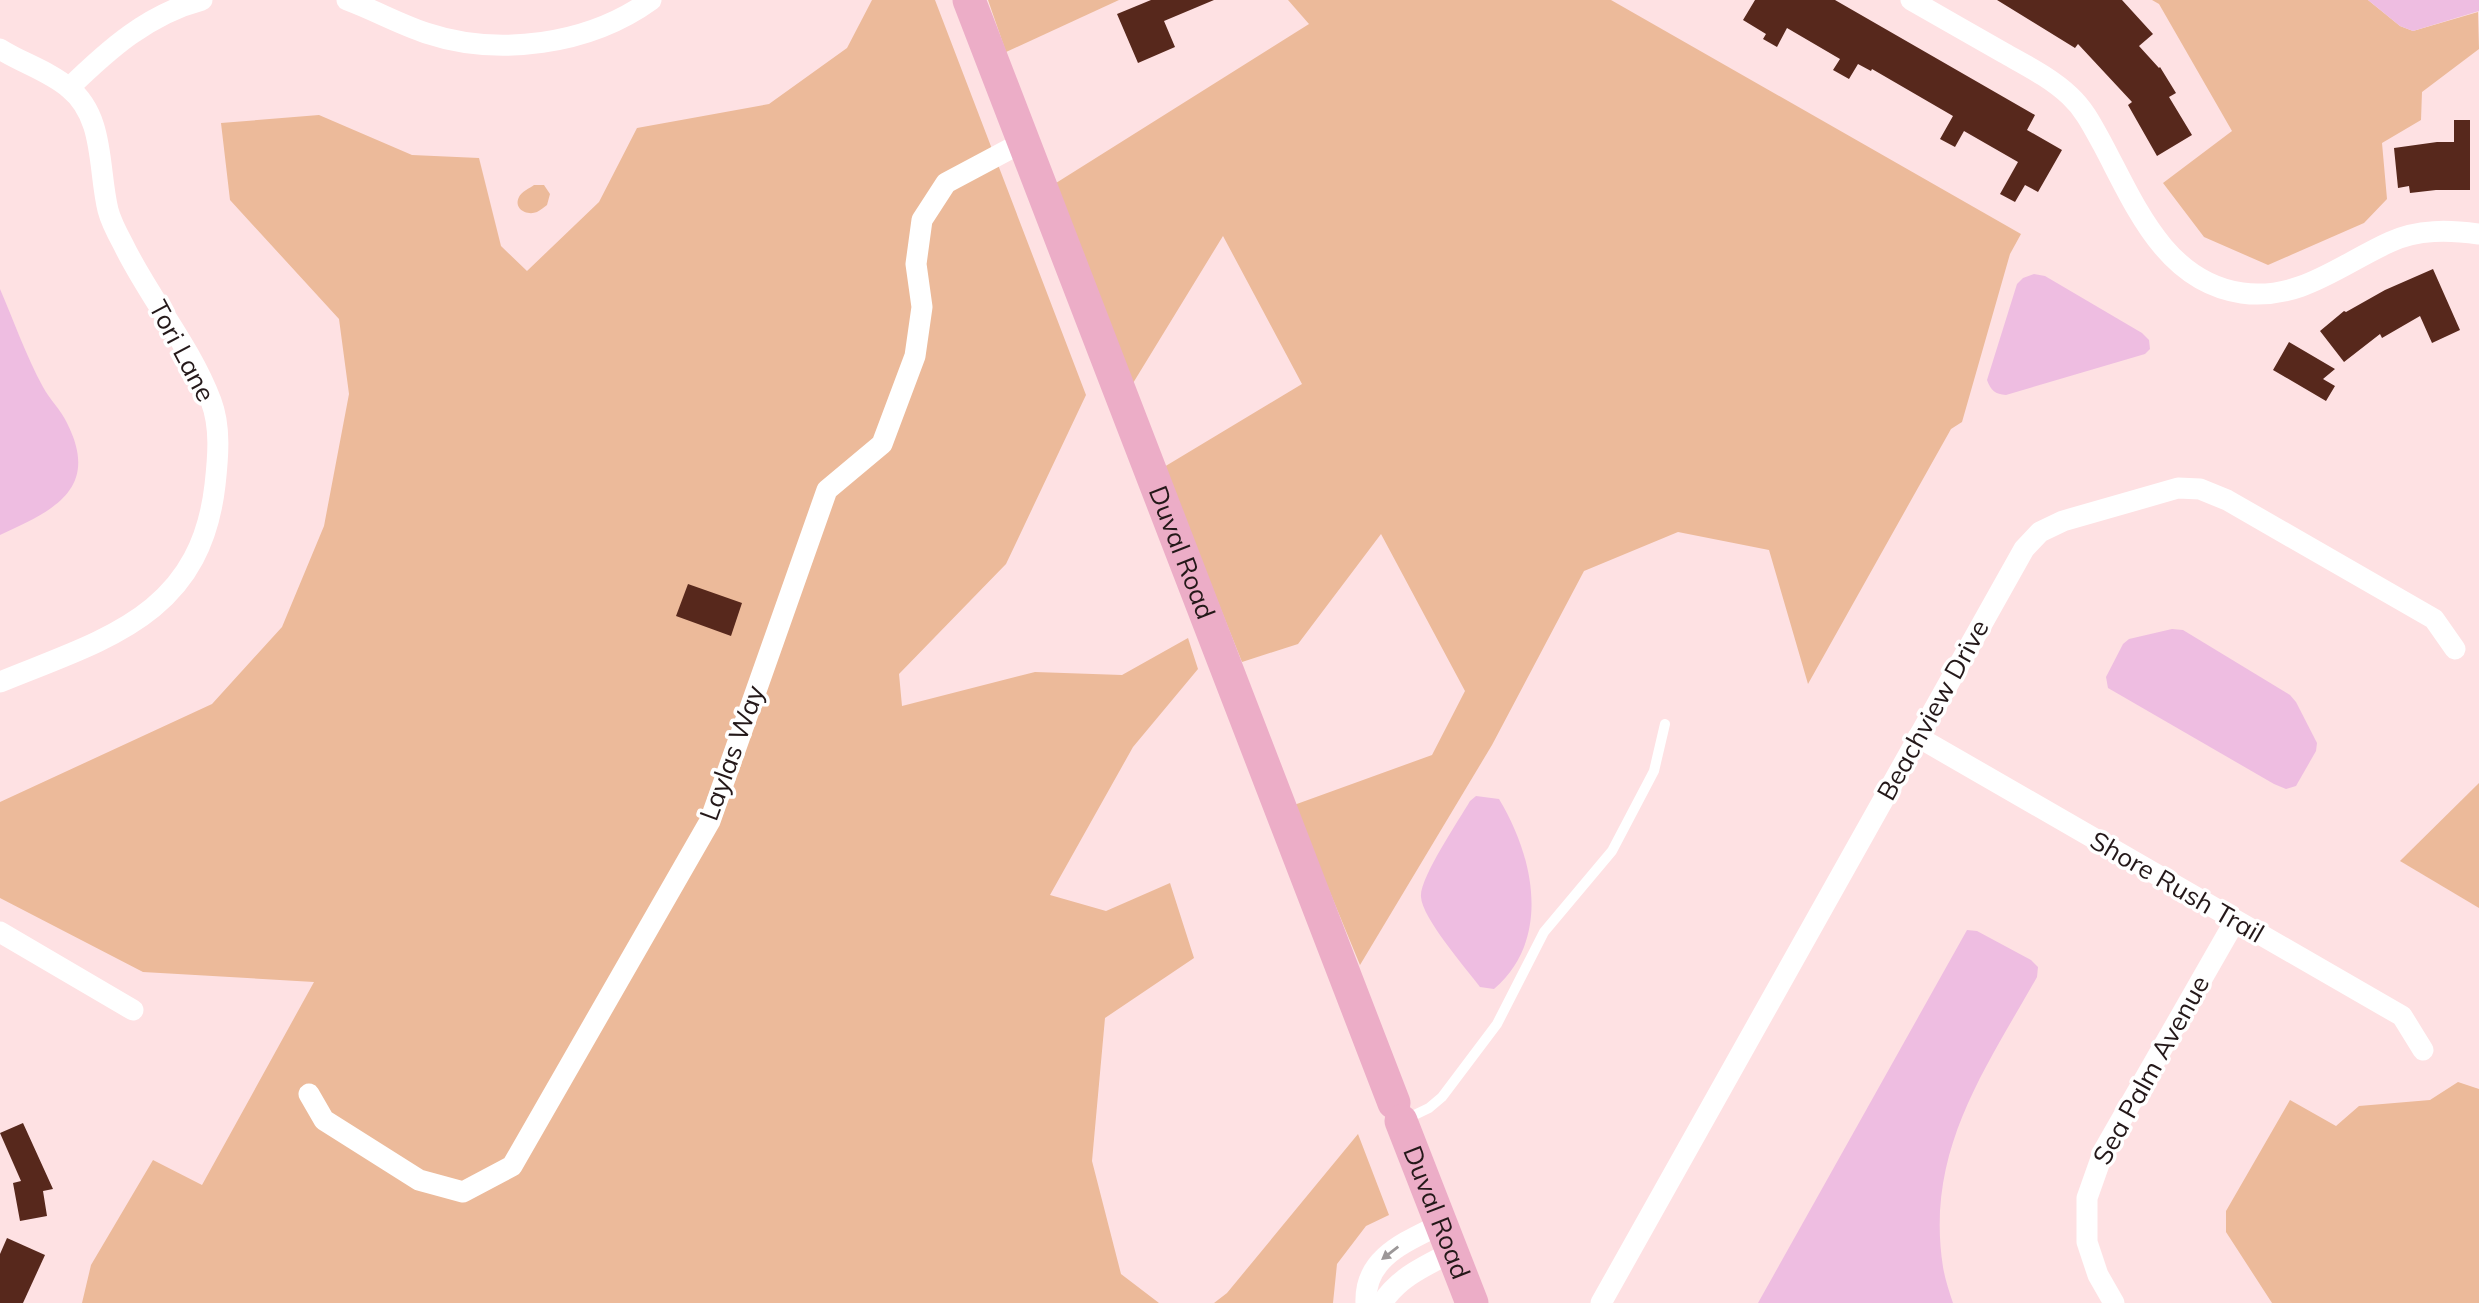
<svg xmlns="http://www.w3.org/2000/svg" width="2479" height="1303" font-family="Mulish,sans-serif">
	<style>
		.green { fill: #ecba9a }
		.water { fill: #eebde1 }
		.building { fill: #57281c }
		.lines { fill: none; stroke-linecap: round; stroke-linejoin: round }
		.lane { stroke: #fff; stroke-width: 10 }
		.street { stroke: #fff; stroke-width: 21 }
		.primary { stroke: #ecadc7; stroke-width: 33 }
		.oneway { fill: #9c9798 }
		.labels { text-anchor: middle; stroke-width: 7; stroke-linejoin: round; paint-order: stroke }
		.street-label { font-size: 26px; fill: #241819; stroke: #fff }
	</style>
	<rect width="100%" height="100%" fill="#fee1e3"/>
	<g class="green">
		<polygon points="872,0 935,0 1086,395 1006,564 899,674 902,706 1035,672 1122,675 1188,638 1198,669 1133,747 1050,895 1106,911 1170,883 1194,958 1105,1018 1092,1161 1121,1274 1159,1303 82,1303 91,1265 153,1160 202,1185 314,982 143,972 0,898 0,802 212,704 282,627 324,526 349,394 339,319 230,200 221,123 319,115 412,155 479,158 501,246 527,271 599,202 637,128 769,104 847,48"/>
		<polygon points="988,0 1119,0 1006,52"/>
		<polygon points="1288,0 1611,0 2021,234 2010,254 1962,422 1951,429 1808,684 1769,550 1678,532 1584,571 1492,745 1360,965 1294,805 1432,755 1465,691 1381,534 1298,644 1242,662 1164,467 1302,384 1223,236 1130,388 1056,183 1309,24"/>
		<polygon points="2152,0 2368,0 2400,26 2413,31 2478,12 2479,49 2422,92 2421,120 2382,143 2387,199 2364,223 2268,265 2204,237 2163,183 2232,131 2159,4"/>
		<path d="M534,185H544L550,194L547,205C544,207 541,210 537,212C527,216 513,209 519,197C521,192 530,188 534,185Z"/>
		<polygon points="2479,783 2479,908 2400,861"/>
		<polygon points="2458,1082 2479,1089 2479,1303 2272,1303 2226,1232 2226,1211 2290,1100 2336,1126 2359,1106 2430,1100"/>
		<polygon points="1358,1134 1389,1215 1366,1226 1337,1264 1333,1303 1214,1303 1227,1293"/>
	</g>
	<g class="water">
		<polygon points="2368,0 2479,0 2479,11 2413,31 2400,26"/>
		<path d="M2034,274L2045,276L2142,333L2149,340L2150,349L2145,354L2006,395C1995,394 1991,391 1987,380L2017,284L2023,278Z"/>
		<path d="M0,289C14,321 26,356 43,387C50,400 61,410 67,423C101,490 52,511 0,535Z"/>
		<polygon points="2172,629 2183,630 2290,695 2296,702 2317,743 2316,751 2296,786 2286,789 2274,784 2108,688 2106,677 2123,644 2129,639"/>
		<path d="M1476,796L1499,799C1534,857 1552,939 1494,989L1480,987C1466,968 1422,918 1421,897C1419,879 1459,820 1470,801Z"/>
		<path d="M1967,930L1977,931L2031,960L2038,967L2037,977C1984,1071 1925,1152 1943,1267C1945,1279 1949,1291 1953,1303H1758Z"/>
	</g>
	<g class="building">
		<polygon points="1151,0 1214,0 1164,21 1175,47 1138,63 1117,14"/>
		<polygon points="1755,0 1835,0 2035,115 2027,130 2062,150 2038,192 2025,185 2015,202 2000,194 2018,162 1964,131 1955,147 1940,139 1953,116 1872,69 1871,71 1858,64 1849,79 1833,70 1840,59 1787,28 1777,47 1763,39 1766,34 1743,20"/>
		<polygon points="1997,0 2122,0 2153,34 2139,46 2159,68 2160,67 2176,93 2169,97 2192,135 2157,156 2128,105 2132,102 2078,44 2075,48"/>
		<polygon points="2454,120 2470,120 2470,190 2436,190 2410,193 2409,186 2398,188 2394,148 2437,142 2454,142"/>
		<polygon points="2433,269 2460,330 2432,343 2420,316 2382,338 2380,334 2344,362 2320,331 2344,311 2346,312 2385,290"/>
		<polygon points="2289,342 2335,369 2323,379 2335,386 2326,401 2273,370"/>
		<polygon points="688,584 742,603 731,636 676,616"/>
		<polygon points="23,1123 53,1189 43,1191 47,1216 20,1221 13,1183 21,1181 0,1133"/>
		<polygon points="7,1238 45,1255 23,1303 0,1303 0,1254"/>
	</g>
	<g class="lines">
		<polyline class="lane" points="1404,1120 1429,1108 1442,1097 1497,1024 1544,932 1612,851 1654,771 1665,724"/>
		<g class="street">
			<path d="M347,0C374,10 399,24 426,33C498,57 589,45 651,0"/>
			<path d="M1911,0C1942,18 1973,35 2004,53C2027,66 2051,78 2070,96C2085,110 2093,127 2103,145C2135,205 2165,282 2242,293C2300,301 2341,264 2390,242C2418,229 2449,230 2479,234"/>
			<path d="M0,49C22,63 49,71 69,88C105,117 98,169 108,210C111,222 117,233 123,244C149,298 190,345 211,401C221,427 218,458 215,485C200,616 105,639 0,682"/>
			<path d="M69,88C108,50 148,14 202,0"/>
			<polyline points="1918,737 2402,1016 2423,1050"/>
			<polyline points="0,932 133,1010"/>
			<polyline points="309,1094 324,1120 419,1180 463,1192 512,1166 710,821 827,490 882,444 915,356 922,307 916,264 922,220 946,183 1023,142"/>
			<path d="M1366,1303C1364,1257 1406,1242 1441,1224"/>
			<path d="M1382,1303C1399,1277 1425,1266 1452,1252"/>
			<polyline points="1601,1303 2024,549 2040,532 2063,521 2178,488 2200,489 2227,500 2434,619 2455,649"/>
			<polyline points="2114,1303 2098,1275 2087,1242 2087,1198 2104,1150 2235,921"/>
		</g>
		<g class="primary">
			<path id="s1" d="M969,0L1394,1103"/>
			<path id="s2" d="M1401,1121L1472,1303"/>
		</g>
	</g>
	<defs><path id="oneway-solid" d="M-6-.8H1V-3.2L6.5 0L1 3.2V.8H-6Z" transform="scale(1.75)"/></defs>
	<use class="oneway" href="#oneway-solid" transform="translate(1390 1253) rotate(142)"/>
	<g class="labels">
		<g class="street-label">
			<text transform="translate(182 351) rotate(62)" y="9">Tori Lane</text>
			<text dy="9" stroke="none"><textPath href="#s1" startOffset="592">Duval Road</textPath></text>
			<text transform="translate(1933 710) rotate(-61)" y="9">Beachview Drive</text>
			<text transform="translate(732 753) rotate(-70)" y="9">Laylas Way</text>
			<text transform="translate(2177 887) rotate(30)" y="9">Shore Rush Trail</text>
			<text transform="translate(2151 1070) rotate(-61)" y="9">Sea Palm Avenue</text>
			<text dy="9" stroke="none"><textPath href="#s2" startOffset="98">Duval Road</textPath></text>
		</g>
	</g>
</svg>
